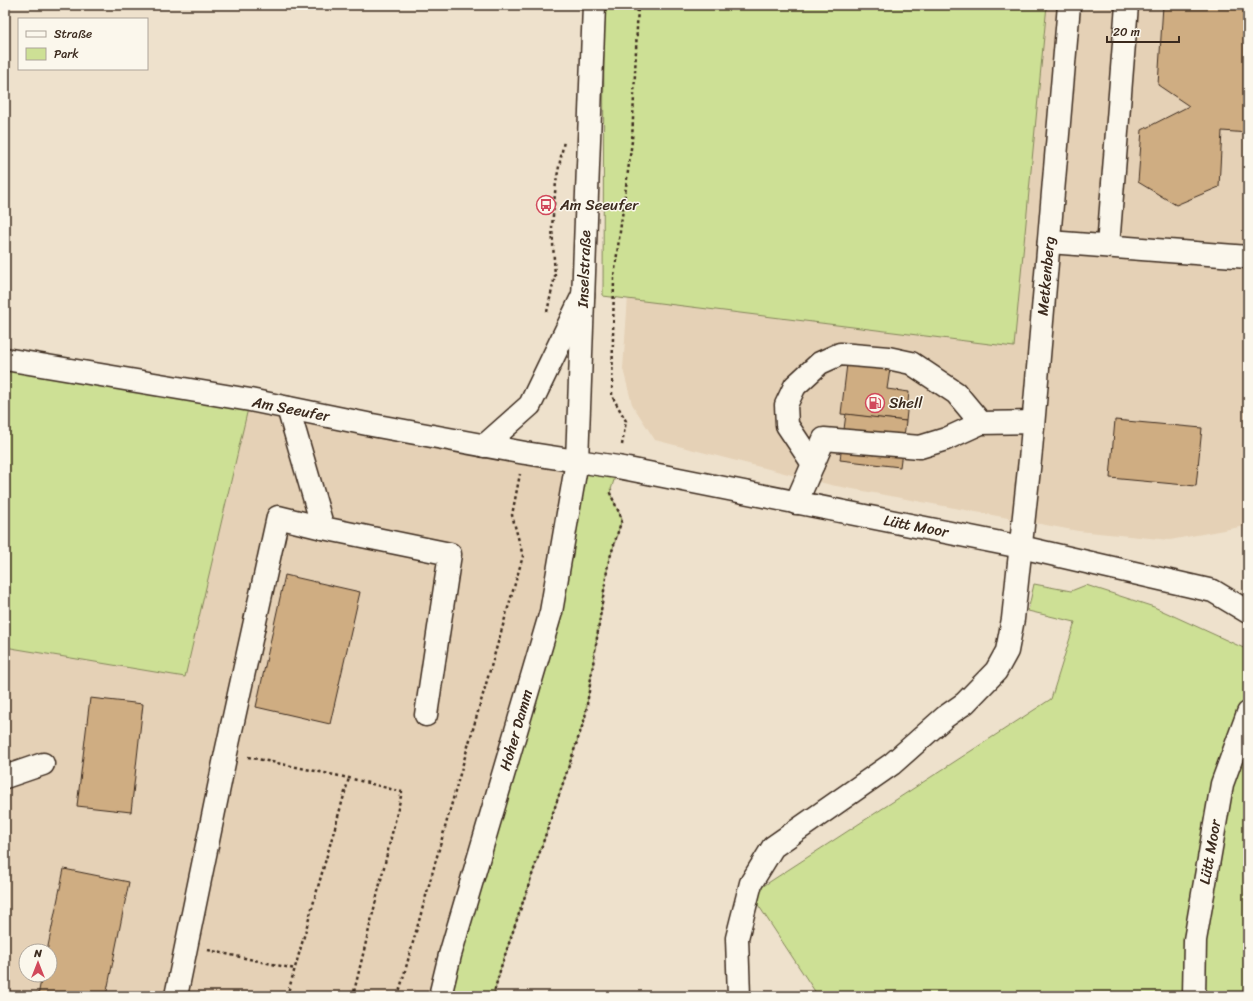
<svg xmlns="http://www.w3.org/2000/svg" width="1253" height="1001" font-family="Sriracha,sans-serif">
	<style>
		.built { fill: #e5d1b6; fill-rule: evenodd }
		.green { fill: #cde095; stroke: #84855a }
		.building { fill: #cfad82; stroke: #3b2a1e }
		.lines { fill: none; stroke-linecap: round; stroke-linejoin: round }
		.minor-casing { stroke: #3b2a1e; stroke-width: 25 }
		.major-casing { stroke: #3b2a1e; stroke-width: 25 }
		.path { stroke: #3b2a1e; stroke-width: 2.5; stroke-dasharray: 3 3; stroke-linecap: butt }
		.minor { stroke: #fbf7ec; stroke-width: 22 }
		.major { stroke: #fbf7ec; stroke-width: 22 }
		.labels { text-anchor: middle; stroke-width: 3; stroke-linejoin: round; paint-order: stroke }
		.poi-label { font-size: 15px; fill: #3b2a1e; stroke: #fbf7ec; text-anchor: start }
		.street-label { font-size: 15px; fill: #3b2a1e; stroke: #fbf7ec }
	</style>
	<rect width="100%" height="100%" fill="#eee1cc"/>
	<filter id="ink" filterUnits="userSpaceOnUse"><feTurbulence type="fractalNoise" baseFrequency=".025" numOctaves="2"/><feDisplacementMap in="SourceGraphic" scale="8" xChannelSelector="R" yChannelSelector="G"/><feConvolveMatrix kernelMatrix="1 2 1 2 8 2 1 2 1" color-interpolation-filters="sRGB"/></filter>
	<g filter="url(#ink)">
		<g class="built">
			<polygon points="648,5 1248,5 1248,527 1245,526 1170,540 1078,531 831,485 655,440 632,404 623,369"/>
			<path d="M250,400L577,461L551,612L440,996H5V647L185,677ZM26,951H50V975H26Z"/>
		</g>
		<g class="green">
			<polygon points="604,5 1047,5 1014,347 603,296"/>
			<polygon points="5,359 250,400 185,677 5,647"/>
			<polygon points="577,461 618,467 610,493 622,519 608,564 585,718 501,967 493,996 440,996 551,612"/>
			<polygon points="1034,584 1071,591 1086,585 1154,607 1248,650 1248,996 818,996 751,894 1051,699 1075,622 1028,611"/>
		</g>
		<g class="building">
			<polygon points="1163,5 1248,5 1248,133 1222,131 1219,187 1176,205 1138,182 1142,130 1189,106 1158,85"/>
			<polygon points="847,364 890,369 887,389 909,392 906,421 841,414"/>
			<polygon points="846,414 906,421 900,467 840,460"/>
			<polygon points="1115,420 1202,428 1196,486 1110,478"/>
			<polygon points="285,575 360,592 330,724 256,707"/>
			<polygon points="90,698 143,704 131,812 77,806"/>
			<polygon points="64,869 129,882 106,996 38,996 42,975 50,975 50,951 47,951"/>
		</g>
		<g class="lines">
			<defs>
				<g id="minor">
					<polyline points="1049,242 1248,257"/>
					<polyline points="1108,246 1127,5"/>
					<polyline points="5,359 250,400 372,425 525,453 577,461"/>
					<polyline points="288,408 323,528"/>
					<polyline points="484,446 530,405 583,295"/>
					<polyline points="813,464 787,425 786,405 795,386 820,363 840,354 888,358 911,363 956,393 981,423"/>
					<polyline points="796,503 824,439 920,447 946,439 981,423 1033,422"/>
					<polyline points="5,777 43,764"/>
					<polyline points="176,996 226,753 278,517 323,528 450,554 426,715"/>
					<polyline points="739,996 737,938 751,883 773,847 892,764 945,717 965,703 996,671 1007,651 1013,619 1031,450 1069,5"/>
				</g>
				<g id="major">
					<polyline points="577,461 618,467 1021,547 1213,591 1248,612"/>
					<polyline points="440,996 450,955 551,612 577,461 594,5"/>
					<polyline points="1194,996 1195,940 1222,784 1248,713"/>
				</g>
			</defs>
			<use href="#minor" class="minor-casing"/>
			<use href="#major" class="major-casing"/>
			<g class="path">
				<polyline points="547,312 555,276 552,227 556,182 564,141"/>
				<polyline points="622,445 626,421 612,396 614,277 632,141 638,5"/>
				<polyline points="248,757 349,778 402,792 353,996"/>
				<polyline points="208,950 295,969"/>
				<polyline points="287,996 349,778"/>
				<polyline points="398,996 460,774 523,556 512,515 520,474"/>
				<polyline points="493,996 501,967 585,718 608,564 622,519 610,493 611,489"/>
			</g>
			<use href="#minor" class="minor"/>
			<use href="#major" class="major"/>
		</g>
	</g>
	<defs>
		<symbol id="bus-ring" viewBox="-11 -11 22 22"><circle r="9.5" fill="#fbf7ec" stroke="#d1495b" stroke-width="1.5"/><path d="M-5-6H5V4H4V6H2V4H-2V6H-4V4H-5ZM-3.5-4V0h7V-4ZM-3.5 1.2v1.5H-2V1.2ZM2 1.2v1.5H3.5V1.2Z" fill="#d1495b"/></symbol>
		<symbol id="fuel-ring" viewBox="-11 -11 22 22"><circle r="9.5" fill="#fbf7ec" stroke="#d1495b" stroke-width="1.5"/><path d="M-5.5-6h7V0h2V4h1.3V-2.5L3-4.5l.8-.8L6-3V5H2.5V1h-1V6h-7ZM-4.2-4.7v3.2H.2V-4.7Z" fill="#d1495b"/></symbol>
	</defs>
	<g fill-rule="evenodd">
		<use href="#bus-ring" x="535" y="194" width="22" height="22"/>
		<use href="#fuel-ring" x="864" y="392" width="22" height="22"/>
	</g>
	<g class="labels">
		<g class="poi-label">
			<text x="560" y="210">Am Seeufer</text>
			<text x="889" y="408">Shell</text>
		</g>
		<g class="street-label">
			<text transform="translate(584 269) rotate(-88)" y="5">Inselstraße</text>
			<text transform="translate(1046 276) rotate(-85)" y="5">Metkenberg</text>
			<text transform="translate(291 409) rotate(11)" y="5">Am Seeufer</text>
			<text transform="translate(916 526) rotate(11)" y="5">Lütt Moor</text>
			<text transform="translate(516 730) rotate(-74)" y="5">Hoher Damm</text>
			<text transform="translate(1210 852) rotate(-80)" y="5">Lütt Moor</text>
		</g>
	</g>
	<rect width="1253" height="1001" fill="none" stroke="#fbf7ec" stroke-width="20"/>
	<rect x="10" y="10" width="1233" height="981" fill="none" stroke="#3b2a1e" stroke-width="1.5" filter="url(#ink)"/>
	<rect x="18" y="18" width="130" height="52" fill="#fbf7ec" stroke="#aea59a"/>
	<rect x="26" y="31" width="20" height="6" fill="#fbf7ec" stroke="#aea59a"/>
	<text x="54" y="38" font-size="12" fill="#3b2a1e">Straße</text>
	<rect x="26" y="48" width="20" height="12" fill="#cde095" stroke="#aea59a"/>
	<text x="54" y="58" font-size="12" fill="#3b2a1e">Park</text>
	<g transform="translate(38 963)"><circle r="19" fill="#fbf7ec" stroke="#aea59a"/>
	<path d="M0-3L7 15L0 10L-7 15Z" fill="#d1495b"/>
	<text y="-6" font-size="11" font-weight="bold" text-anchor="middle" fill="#3b2a1e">N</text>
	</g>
	<path d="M1107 36v6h72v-6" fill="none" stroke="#3b2a1e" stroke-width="2"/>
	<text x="1113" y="36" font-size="12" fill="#3b2a1e" stroke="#fbf7ec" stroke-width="3" paint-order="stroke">20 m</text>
</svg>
